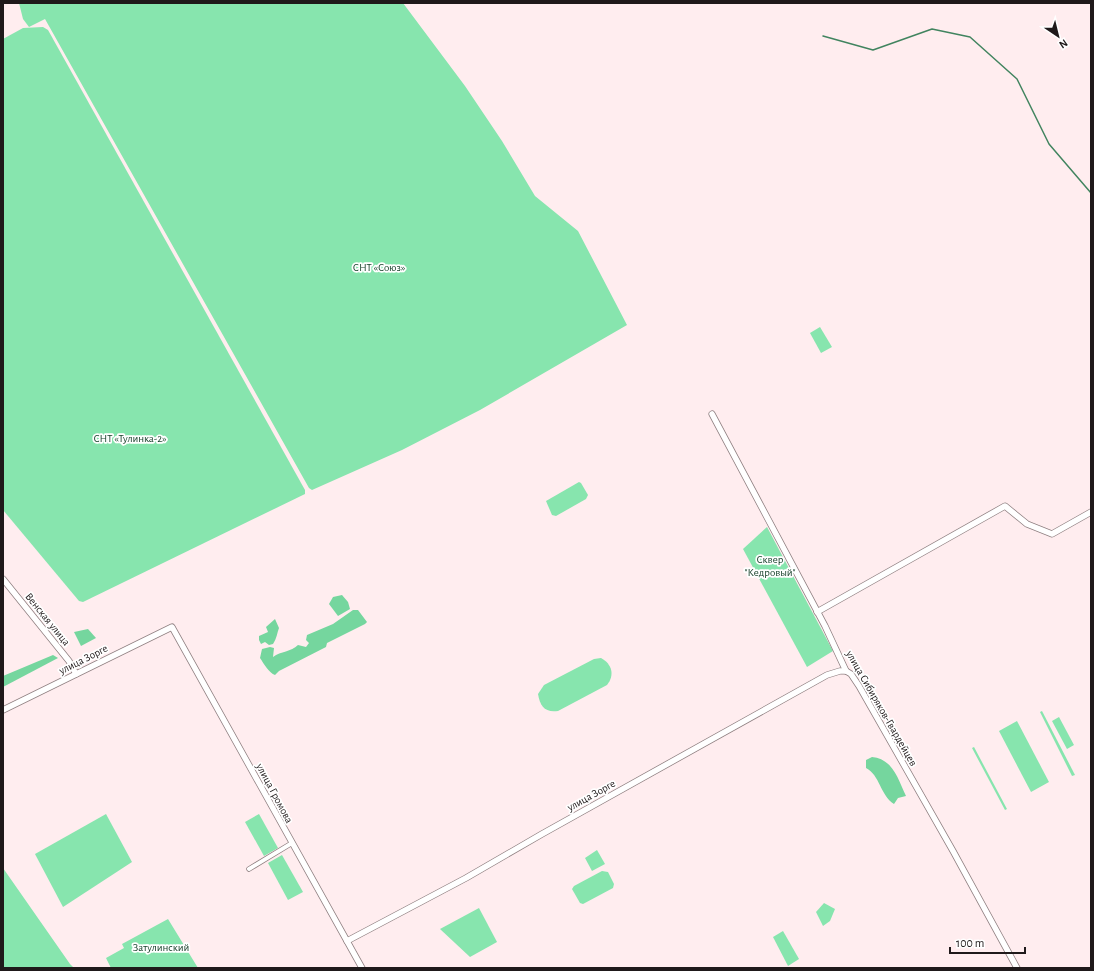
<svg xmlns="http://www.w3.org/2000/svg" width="1094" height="971" font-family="'Alegreya Sans',sans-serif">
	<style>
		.green { fill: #87e5ae }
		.forest { fill: #75d69e }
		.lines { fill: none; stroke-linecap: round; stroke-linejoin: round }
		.stream { stroke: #41845f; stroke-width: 1.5 }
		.pedestrian-casing { stroke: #908082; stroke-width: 5.5 }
		.minor-casing { stroke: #908082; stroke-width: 7 }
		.pedestrian { stroke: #fff; stroke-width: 4 }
		.minor { stroke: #fff; stroke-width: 5.5 }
		.labels { text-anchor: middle; stroke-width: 3.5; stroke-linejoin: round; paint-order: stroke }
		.park-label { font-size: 11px; fill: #18412b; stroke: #fff }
		.street-label { font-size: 11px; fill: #1f191a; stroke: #fff }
	</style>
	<rect width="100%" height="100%" fill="#ffedef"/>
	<g class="green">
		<polygon points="19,3 403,3 465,86 502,141 535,196 578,231 627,325 480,410 402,450 312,490 309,488 45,19 29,27 23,19"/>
		<polygon points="43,27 48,30 305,490 305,494 83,602 79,601 3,510 3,39 23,28"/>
		<polygon points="820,327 832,347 821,353 810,333"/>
		<polygon points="579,482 581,483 588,495 586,499 556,516 552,515 546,501"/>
		<polygon points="767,527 833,651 807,667 743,549"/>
		<path d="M601,658C612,664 615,675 607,685L558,711C545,713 540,706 538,694L544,685L594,659Z"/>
		<polygon points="1042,711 1075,775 1072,776 1040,712"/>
		<polygon points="1059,717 1074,745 1067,749 1052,721"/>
		<polygon points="1017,721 1049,782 1031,792 999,731"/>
		<polygon points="974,747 1007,809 1005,810 972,748"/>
		<polygon points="106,814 132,862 63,907 35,854"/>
		<polygon points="259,814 278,848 264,856 245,822"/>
		<polygon points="597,850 605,864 592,871 585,858"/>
		<polygon points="282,855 303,892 288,900 268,863"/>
		<polygon points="3,868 70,964 74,968 3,968"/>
		<polygon points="602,871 608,872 614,884 613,888 583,904 580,903 572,889 574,886"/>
		<polygon points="824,903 835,909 830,921 823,926 816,912"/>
		<polygon points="479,908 497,942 470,957 440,929"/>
		<polygon points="168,919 198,968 111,968 106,958 124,948 122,944"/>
		<polygon points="783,931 799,959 788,966 773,937"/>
	</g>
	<g class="forest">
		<polygon points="342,595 348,602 350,609 338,616 329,604 333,597"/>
		<path d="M353,610H358L367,622L365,624L327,643L326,647L279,671L275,675C269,673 264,664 260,658L262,649L270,647L274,648L273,657C281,651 291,652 298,645L306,647L309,643L306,640L307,635L333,624Z"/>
		<path d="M275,619L279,628C277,633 277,638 273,644L269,645L265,642L261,644L259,640V636L268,632L266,627Z"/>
		<polygon points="88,629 96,638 81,646 74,632"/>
		<polygon points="53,655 58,658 3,687 3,676"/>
		<path d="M872,757C893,759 898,779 906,796L898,798L894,804C880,795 880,775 866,768V760Z"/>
	</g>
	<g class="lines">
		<polyline class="stream" points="823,36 873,50 932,29 970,37 1017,79 1049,144 1091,193"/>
		<defs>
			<polyline id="pedestrian" points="249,869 292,843"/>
			<g id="minor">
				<polyline points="712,414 825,626 846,671 851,674 859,686 953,851 1017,968"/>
				<polyline points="3,579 69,661 76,674"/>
				<polyline points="817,612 1005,506 1027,524 1052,534 1091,512"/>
				<polyline points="3,710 172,627 362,968"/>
				<polyline points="347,941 466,878 542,834 827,675 840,671 846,671"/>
			</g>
		</defs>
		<use href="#pedestrian" class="pedestrian-casing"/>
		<use href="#minor" class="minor-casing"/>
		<use href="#pedestrian" class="pedestrian"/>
		<use href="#minor" class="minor"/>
	</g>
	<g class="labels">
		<g class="park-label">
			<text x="379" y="271">СНТ «Союз»</text>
			<text x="130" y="442">СНТ «Тулинка-2»</text>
			<text x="770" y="563">Сквер<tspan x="770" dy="13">"Кедровый"</tspan></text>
			<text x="161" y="951">Затулинский</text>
		</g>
		<g class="street-label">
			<text transform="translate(48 619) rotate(51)" y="4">Венская улица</text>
			<text transform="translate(83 659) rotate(-27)" y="4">улица Зорге</text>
			<text transform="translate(882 708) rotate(60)" y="4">улица Сибиряков-Гвардейцев</text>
			<text transform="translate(275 793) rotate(62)" y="4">улица Громова</text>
			<text transform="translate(591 795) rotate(-29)" y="4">улица Зорге</text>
		</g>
	</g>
	<rect width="1094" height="971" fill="none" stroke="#1f191a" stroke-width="8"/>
	<g transform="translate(1058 36) rotate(145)" stroke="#ffffff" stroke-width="3" paint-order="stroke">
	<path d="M0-3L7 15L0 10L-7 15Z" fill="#1f191a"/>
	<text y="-6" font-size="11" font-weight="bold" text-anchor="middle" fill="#1f191a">N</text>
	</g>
	<path d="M950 947v6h75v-6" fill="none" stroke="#1f191a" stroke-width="2"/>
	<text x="956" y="947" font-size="12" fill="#1f191a" stroke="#ffffff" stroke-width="3" paint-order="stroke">100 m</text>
</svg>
